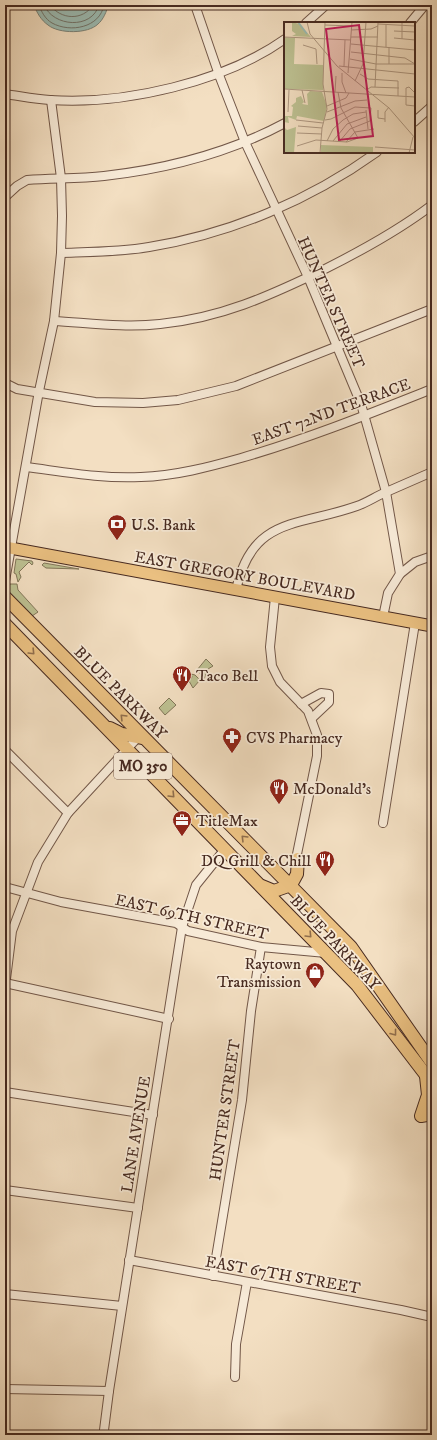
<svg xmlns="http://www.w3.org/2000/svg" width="437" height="1440" font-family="'IM FELL DW Pica',serif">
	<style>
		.green { fill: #bdc192; stroke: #827659 }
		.water { fill: #9bbcb4; stroke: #798279 }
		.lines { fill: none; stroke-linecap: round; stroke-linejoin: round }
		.shore { stroke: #71736a; stroke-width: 1 }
		.minor-casing { stroke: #725748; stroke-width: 10 }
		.major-casing { stroke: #472a20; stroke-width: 13 }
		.highway-casing { stroke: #472a20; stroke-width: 14 }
		.minor { stroke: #f7ead7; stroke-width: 8 }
		.major { stroke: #eac081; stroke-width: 11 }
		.highway { stroke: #eac081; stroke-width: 12 }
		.oneway { stroke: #906e4c }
		.labels { text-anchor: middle; stroke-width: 3.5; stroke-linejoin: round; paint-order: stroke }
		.shield { fill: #f7ead7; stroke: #7c6457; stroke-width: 1 }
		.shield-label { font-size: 15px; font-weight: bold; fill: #472a20 }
		.street-label { font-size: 16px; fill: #472a20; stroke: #f7ead7 }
		.poi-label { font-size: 16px; fill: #472a20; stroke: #f7ead7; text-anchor: start }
		.inset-river { fill: none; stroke: #9bbcb4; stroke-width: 2 }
		.inset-road { fill: none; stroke: #ae9781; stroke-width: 1 }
		.view { fill: #c2185b; fill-opacity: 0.15; stroke: #c2185b; stroke-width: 2 }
		.inset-edge { fill: none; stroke: #472a20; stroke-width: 2 }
	</style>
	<rect width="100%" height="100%" fill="#f3dfc2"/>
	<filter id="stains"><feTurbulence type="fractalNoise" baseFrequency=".005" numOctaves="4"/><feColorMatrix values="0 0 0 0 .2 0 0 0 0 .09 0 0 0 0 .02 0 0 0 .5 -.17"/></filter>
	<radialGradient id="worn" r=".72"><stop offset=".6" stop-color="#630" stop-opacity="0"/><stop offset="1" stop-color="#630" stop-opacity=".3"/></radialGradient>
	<g class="green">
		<polygon points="16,559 32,561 33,563 32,565 29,562 19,572 21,577 18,582 16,574 14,573"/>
		<polygon points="44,563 79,569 46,568 42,565"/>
		<polygon points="10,584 17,584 18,590 38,612 32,616 10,594 8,588"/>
		<polygon points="206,659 213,666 208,669 204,679 197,670"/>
		<polygon points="191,674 195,675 200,680 193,688 189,681 192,677"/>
		<polygon points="169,698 176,705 165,715 159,708"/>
	</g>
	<path class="water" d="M34,5H108C107,11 103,20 98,24C88,34 59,34 48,25C41,20 37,13 34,5Z"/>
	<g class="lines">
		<g class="shore">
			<path d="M39,5C41,11 45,19 52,23C70,33 100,28 104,5"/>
			<path d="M44,5C53,27 92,30 99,5"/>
			<path d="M50,5C61,20 83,21 93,5"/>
		</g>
		<defs>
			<g id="minor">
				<polyline points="195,5 219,75 245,142 308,277 361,404 386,492 400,574 388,593 383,617"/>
				<polyline points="306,23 326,5"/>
				<polyline points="410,23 425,5"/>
				<path d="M5,94C20,96 35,99 50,100C125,105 224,82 285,39"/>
				<polyline points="414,122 432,106"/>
				<path d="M5,197L17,186L27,180C53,178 79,179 104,176C166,169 229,153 285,123"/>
				<path d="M61,253C90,252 120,252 149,247C231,234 310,200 377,152"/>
				<path d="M54,321C89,323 125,328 160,324C221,318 269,296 323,270C361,251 398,231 432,205"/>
				<polyline points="5,383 17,389 95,402 143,403 178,400 236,386 432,309"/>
				<path d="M26,467C65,472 102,479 141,477C175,476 209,467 241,458C307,439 369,414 432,389"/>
				<polyline points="400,574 415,562 432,556"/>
				<polyline points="5,581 39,391 54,321 61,253 62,216 61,178 51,100"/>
				<path d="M236,590C252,516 298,527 357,506C366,503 375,497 384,493C400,486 416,479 432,472"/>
				<polyline points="275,597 270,647 272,666 280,682 308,711 317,735 317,756 296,859"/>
				<polyline points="301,704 321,693 329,694 329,702 312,718"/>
				<polyline points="5,750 68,813"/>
				<polyline points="383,823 415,623"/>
				<polyline points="5,887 61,902 176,923 188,931 261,947 326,953"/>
				<polyline points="5,983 169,1019"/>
				<polyline points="5,987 12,931 38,862 68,813 140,735"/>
				<polyline points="5,1092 153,1115"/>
				<polyline points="5,1190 138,1208"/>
				<polyline points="129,1260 401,1310 432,1317"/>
				<polyline points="213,1276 242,1100 251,1011 261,947"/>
				<polyline points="5,1294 122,1306"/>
				<polyline points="235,1377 236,1344 247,1282"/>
				<polyline points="5,1389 109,1391"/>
				<polyline points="106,1435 104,1430 109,1391 182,927 196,885 225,849"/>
			</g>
			<polyline id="major" points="5,547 432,626"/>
			<g id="highway">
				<polyline points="5,597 351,947 432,1063"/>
				<polyline points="5,624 357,985 432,1083"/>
				<polyline points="110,728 122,734 143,738"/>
				<polyline points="262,886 274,891 291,885 297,874 298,859"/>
				<polyline points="426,1076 428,1095 421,1116 432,1114"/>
			</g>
		</defs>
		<use href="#minor" class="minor-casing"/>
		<use href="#major" class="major-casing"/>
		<use href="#highway" class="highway-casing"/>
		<use href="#minor" class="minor"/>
		<use href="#major" class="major"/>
		<use href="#highway" class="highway"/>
	</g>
	<defs><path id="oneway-chevron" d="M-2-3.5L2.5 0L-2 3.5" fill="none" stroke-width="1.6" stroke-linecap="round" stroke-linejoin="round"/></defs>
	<g class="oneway">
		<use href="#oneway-chevron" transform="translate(32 652) rotate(46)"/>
		<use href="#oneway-chevron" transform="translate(123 717) rotate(-135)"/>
		<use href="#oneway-chevron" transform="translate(172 795) rotate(46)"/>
		<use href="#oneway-chevron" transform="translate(244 838) rotate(-135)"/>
		<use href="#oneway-chevron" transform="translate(309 935) rotate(46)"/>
		<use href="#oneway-chevron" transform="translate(394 1033) rotate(52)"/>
	</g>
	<defs>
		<symbol id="bank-pin" viewBox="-11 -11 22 30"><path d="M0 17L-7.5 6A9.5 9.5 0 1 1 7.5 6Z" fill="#8f2418" stroke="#f7ead7"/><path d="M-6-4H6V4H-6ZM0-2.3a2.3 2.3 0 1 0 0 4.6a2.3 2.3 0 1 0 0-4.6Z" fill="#fff"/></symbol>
		<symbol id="restaurant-pin" viewBox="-11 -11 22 30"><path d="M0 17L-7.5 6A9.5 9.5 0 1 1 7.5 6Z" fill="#8f2418" stroke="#f7ead7"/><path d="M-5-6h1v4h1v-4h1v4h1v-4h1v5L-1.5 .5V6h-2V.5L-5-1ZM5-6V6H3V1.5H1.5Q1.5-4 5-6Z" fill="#fff"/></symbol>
		<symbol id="pharmacy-pin" viewBox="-11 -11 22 30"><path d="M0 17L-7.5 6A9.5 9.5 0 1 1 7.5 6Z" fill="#8f2418" stroke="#f7ead7"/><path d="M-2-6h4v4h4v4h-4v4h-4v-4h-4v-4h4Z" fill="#fff"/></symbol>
		<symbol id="office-pin" viewBox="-11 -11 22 30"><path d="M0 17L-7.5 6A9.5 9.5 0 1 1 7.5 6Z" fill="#8f2418" stroke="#f7ead7"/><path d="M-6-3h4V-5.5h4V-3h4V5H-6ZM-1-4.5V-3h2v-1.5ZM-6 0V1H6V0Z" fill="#fff"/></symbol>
		<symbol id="shop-pin" viewBox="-11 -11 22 30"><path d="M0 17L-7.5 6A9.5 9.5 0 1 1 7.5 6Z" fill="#8f2418" stroke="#f7ead7"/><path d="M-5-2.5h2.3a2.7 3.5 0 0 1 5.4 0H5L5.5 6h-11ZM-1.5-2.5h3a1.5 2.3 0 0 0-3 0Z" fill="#fff"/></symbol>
	</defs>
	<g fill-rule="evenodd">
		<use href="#bank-pin" x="106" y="513" width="22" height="30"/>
		<use href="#restaurant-pin" x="171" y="664" width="22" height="30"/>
		<use href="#pharmacy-pin" x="221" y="726" width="22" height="30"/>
		<use href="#restaurant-pin" x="268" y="777" width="22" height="30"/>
		<use href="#office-pin" x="171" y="809" width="22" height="30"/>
		<use href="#restaurant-pin" x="314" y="849" width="22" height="30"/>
		<use href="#shop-pin" x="304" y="961" width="22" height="30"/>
	</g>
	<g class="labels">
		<rect class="shield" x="114" y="753" width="58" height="26" rx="3"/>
		<g class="shield-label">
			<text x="143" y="771">MO 350</text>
		</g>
		<g class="street-label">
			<text transform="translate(332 302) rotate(66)" y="6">HUNTER STREET</text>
			<text transform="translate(331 411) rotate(-20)" y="6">EAST 72ND TERRACE</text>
			<text transform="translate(245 575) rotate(10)" y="6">EAST GREGORY BOULEVARD</text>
			<text transform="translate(121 692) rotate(45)" y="6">BLUE PARKWAY</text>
			<text transform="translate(192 916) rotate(13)" y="6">EAST 69TH STREET</text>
			<text transform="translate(336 942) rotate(47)" y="6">BLUE PARKWAY</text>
			<text transform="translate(224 1110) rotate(-82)" y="6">HUNTER STREET</text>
			<text transform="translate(135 1134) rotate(-81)" y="6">LANE AVENUE</text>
			<text transform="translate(283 1274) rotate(10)" y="6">EAST 67TH STREET</text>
		</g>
		<g class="poi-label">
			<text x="131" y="530">U.S. Bank</text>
			<text x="196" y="681">Taco Bell</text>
			<text x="246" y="743">CVS Pharmacy</text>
			<text x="293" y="794">McDonald's</text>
			<text x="196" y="826">TitleMax</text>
			<text x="311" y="866" text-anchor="end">DQ Grill &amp; Chill</text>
			<text x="301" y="969" text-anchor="end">Raytown<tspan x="301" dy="18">Transmission</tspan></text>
		</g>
	</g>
	<g transform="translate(284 22)">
		<rect width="131" height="131" fill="#f3dfc2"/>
		<path d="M8,0L15,2L27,15L8,14L12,12L8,9ZM0,15L11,16L10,42L39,43V68L0,67ZM26,69L38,70L43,84L40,99L13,94L12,98L4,95L5,101L0,100V94H8L9,85L7,84L12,80V76L17,74L20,80L18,82L24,83L23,72ZM0,105L3,108L12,105L10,131H0ZM37,123L89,125V131H37Z" fill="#bdc192"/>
		<path class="inset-river" d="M14,0L23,12"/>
		<path class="inset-road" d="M23,0L26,12L53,44L105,86L131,116M94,2L131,4M41,3L67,4M67,8L87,7L94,4M110,9L131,10M0,15L67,18M67,15H94M110,16L131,18M118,17V0M67,22L131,28M19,23L32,27L33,42M102,25V2M67,30L121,36L131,42M66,37L92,42H131M105,42V25M55,44L131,52M60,44L61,18M58,51V60L62,71M64,51L68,0M76,52L84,57L114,59V74M71,59L79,42L82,0M91,65L94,0M0,67L131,75M84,67L87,65L115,66M18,68L21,81M51,70L52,54M131,71L125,65L122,66V83L131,84M43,84L62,76L65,71M82,88L84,107M94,88V96L101,97M4,90L5,68M43,90L71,79L83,78M12,98L39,101M41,98L47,97L71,85L87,86L86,99L66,107L55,120M101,100V90L105,85M14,104L38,106M13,111L38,112M43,119L49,107L59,98L69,92L82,90M49,119L63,102L82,95M62,120L71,110L90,107M13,124L32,118L63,120L74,116L57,86L54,70M91,125L131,128M36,131L38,106L43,87L39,62L41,0M125,131L129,115"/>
		<path class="view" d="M75,3L89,114L55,118L42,7Z"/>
		<rect width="131" height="131" class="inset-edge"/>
	</g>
	<rect width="437" height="1440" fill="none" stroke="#f3dfc2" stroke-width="20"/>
	<rect x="6" y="6" width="425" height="1428" fill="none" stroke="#472a20" stroke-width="2"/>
	<rect x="10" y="10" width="417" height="1420" fill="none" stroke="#472a20"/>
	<rect width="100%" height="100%" filter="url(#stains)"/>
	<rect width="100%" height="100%" fill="url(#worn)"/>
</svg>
